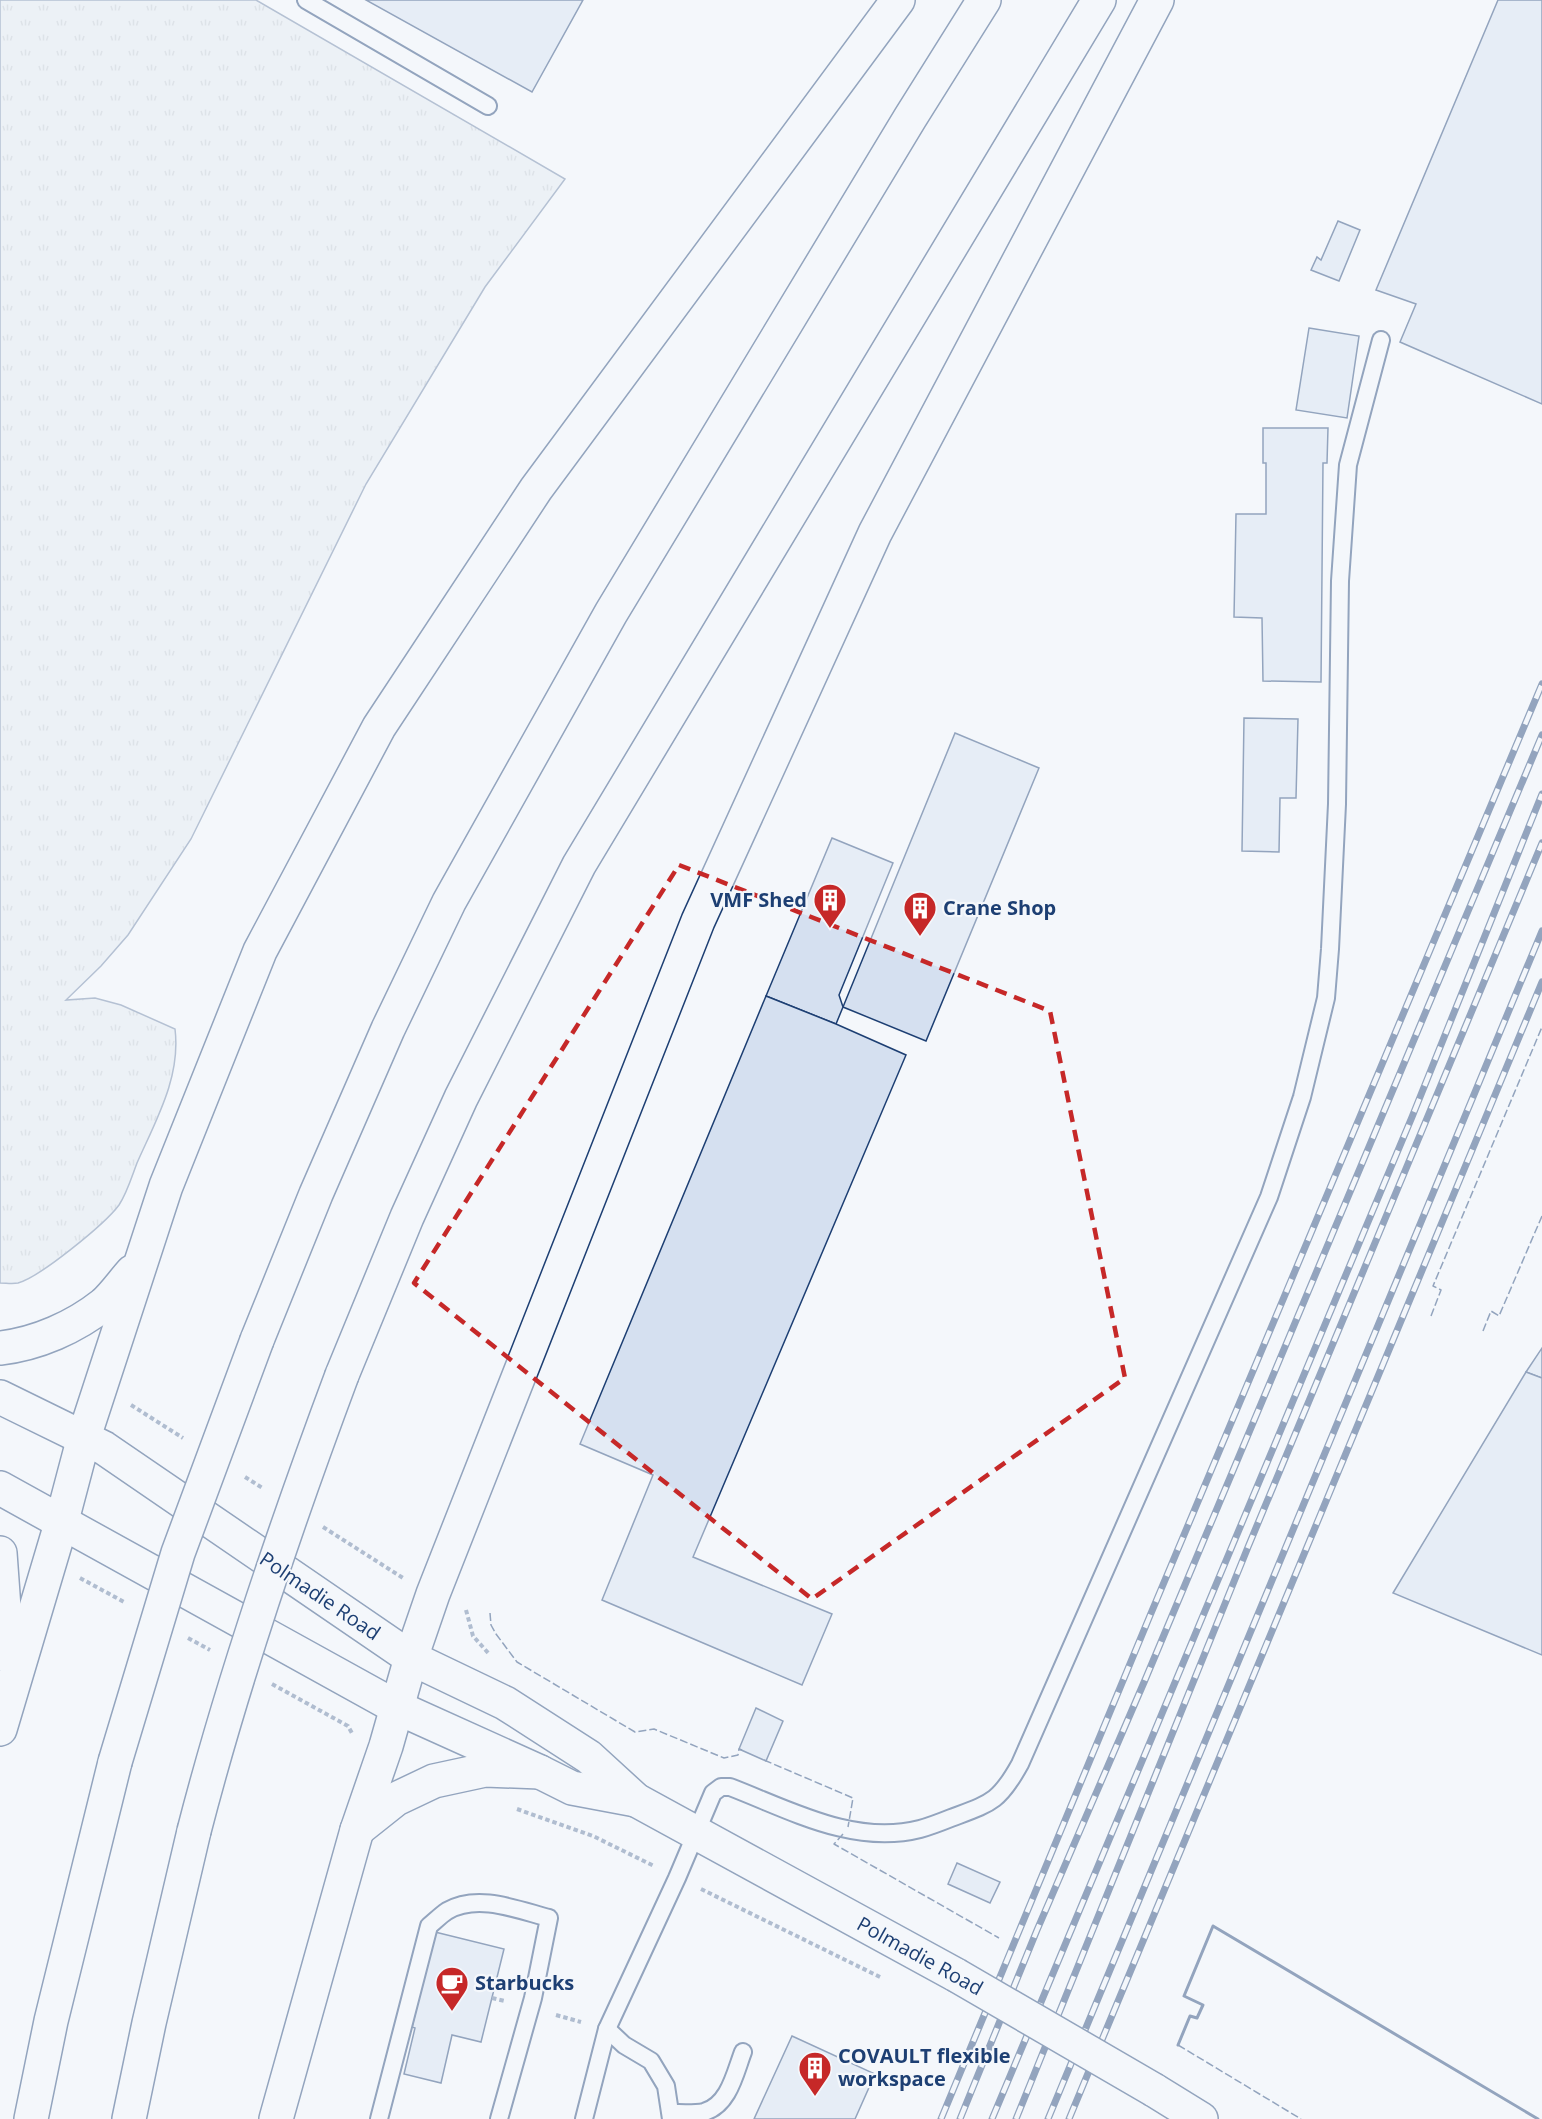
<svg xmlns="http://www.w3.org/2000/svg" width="1542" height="2119" font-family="'Open Sans',sans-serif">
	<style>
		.grass { fill: url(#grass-tufts); stroke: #687fa3; stroke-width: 1.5 }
		.building { fill: #d5e0f0; stroke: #1d3f73; stroke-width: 1.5 }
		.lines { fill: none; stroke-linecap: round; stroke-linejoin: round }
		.service-casing { stroke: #1d3f73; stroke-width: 20 }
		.primary-casing { stroke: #1d3f73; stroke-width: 36 }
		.motorway-casing { stroke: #1d3f73; stroke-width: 36 }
		.path { stroke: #5e769c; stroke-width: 4; stroke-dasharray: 4.5 3; stroke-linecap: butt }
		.service { stroke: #f4f7fb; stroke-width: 16 }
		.primary { stroke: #f4f7fb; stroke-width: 33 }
		.motorway { stroke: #f4f7fb; stroke-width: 33 }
		.rail-casing { stroke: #1d3f73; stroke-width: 7 }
		.rail { stroke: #f4f7fb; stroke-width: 4.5; stroke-dasharray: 14; stroke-linecap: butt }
		.primary-bridge-casing { stroke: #1d3f73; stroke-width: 36; stroke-linecap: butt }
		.motorway-bridge-casing { stroke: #1d3f73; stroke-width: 36; stroke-linecap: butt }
		.primary-bridge { stroke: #f4f7fb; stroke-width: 33 }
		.motorway-bridge { stroke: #f4f7fb; stroke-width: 33 }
		.fence { stroke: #1d3f73; stroke-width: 1.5; stroke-dasharray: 8 3; stroke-linecap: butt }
		.wall { stroke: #1d3f73; stroke-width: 3 }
		.marked { fill: none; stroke: #c62828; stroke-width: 4.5; stroke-dasharray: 12 8; stroke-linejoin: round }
		.labels { text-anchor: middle; stroke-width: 4.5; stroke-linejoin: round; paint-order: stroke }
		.poi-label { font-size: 20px; font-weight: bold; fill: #1d3f73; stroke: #f4f7fb; text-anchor: start }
		.street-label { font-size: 20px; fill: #1d3f73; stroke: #f4f7fb }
	</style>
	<defs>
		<pattern id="grass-tufts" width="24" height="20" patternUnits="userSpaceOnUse" patternTransform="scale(1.5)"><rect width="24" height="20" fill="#e3e9f0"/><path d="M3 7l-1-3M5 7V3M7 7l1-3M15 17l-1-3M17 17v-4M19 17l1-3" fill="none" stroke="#c2c9d1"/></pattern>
	</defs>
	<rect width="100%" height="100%" fill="#f4f7fb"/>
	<path class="grass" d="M0,0H256L565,179L485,287L366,484L191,839L128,935L101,966L66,1000L95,998L121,1005L175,1029C181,1077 156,1120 137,1163C132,1176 127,1193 119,1205C105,1224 40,1277 18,1283C12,1284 6,1283 0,1283Z"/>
	<g class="building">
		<polygon points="366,0 583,0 532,92"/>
		<polygon points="1498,0 1542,0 1542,404 1400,342 1416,304 1376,290"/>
		<polygon points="1338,221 1360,230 1339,281 1311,270 1317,257 1321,260"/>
		<polygon points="1309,328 1359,336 1347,418 1296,410"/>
		<polygon points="1263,428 1328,428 1327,463 1323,463 1321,682 1263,681 1262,618 1234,617 1236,514 1266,514 1266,463 1263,463"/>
		<polygon points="1244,718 1298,719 1296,798 1280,798 1279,852 1242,851"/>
		<polygon points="955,733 1039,768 926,1041 843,1007"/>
		<polygon points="832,838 893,863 839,995 843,1007 836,1024 766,996"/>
		<polygon points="766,996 836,1024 906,1055 693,1557 832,1614 802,1685 602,1600 653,1475 580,1444"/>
		<polygon points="1542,1348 1542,1378 1526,1372"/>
		<polygon points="1526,1372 1542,1378 1542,1655 1393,1593"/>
		<polygon points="756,1708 783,1721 766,1761 739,1749"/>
		<polygon points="957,1863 1000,1882 990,1903 948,1884"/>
		<polygon points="435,1932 504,1949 481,2042 452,2035 441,2083 404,2074 415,2028 412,2027"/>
		<polygon points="792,2036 875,2074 855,2119 754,2119"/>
	</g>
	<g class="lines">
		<defs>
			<g id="service">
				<polyline points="306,0 488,106"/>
				<polyline points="607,2029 624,2045 651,2061 666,2086 671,2119"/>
				<path d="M671,2113C681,2113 694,2114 704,2112C729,2105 735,2073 743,2052"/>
				<path d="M379,2119L429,1926C435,1921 441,1915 447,1911C478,1893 518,1910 549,1918L533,1998L499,2119"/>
				<path d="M584,2119L607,2029L677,1878L713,1793L721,1787H730C790,1810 854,1846 920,1829C931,1826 941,1822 951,1818C991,1803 999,1802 1020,1764L1269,1197L1302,1097L1326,998L1330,949L1337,804L1340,581L1348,465L1381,340"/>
			</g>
			<g id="primary">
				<polyline points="0,1397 104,1448 411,1658 505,1703 589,1757 636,1800 956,1975"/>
				<polyline points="0,1488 396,1707 540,1772 572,1788 636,1800"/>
				<polyline points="1154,2090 1201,2119"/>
			</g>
			<g id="motorway">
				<polyline points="257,1340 316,1194 388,1029 449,902 611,613 910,118 984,0"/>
				<path d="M0,1348C37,1344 75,1327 104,1304C114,1295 123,1282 132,1272"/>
				<polyline points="342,1375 407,1217 461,1098 579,865 1099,0"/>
				<polyline points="0,1553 5,1622 0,1654"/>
				<polyline points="0,1729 61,1524 84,1437 166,1186 260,951 379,727 536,489 898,0"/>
				<polyline points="357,1830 396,1799 434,1781 485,1770 540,1772"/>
				<polyline points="31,2119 51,2021 115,1762"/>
				<polyline points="129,2119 149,2023 194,1831"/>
				<polyline points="276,2119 357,1830 386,1746 411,1658 433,1594 698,921 875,533 1157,0"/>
			</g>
		</defs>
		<use href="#service" class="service-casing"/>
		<use href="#primary" class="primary-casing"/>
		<use href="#motorway" class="motorway-casing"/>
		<g class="path">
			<polyline points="131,1405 183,1438"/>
			<polyline points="245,1477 264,1489"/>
			<polyline points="323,1527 403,1578"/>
			<polyline points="80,1578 126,1603"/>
			<polyline points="466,1610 473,1636 490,1655"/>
			<polyline points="188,1638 210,1650"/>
			<polyline points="272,1684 348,1726 353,1735"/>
			<polyline points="517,1809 593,1836 654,1866"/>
			<polyline points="701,1889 880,1977"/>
			<polyline points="492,1998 505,2001"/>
			<polyline points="556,2015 581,2022"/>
		</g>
		<use href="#service" class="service"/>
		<use href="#primary" class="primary"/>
		<use href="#motorway" class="motorway"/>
		<defs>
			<g id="rail">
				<polyline points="941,2119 1149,1618 1542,684"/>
				<polyline points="960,2119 1037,1930 1145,1680 1542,735"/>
				<polyline points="992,2119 1412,1117 1542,794"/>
				<polyline points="1016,2119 1248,1547 1542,843"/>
				<polyline points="1048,2119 1542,931"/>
				<polyline points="1069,2119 1542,982"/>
			</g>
		</defs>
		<use href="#rail" class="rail-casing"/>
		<use href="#rail" class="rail"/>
		<defs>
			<polyline id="primary-bridge" points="956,1975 1154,2090"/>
			<g id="motorway-bridge">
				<polyline points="115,1762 178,1553 257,1340"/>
				<path d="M194,1831C234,1676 286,1525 342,1375"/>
			</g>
		</defs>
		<use href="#primary-bridge" class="primary-bridge-casing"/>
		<use href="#motorway-bridge" class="motorway-bridge-casing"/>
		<use href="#primary-bridge" class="primary-bridge"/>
		<use href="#motorway-bridge" class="motorway-bridge"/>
		<g class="fence">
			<polyline points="1431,1316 1441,1290 1433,1286 1542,1027"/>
			<polyline points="1483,1331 1491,1311 1499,1316 1542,1216"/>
			<polyline points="490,1613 491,1625 496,1634 517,1662 635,1732 654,1729 724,1758 738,1755 739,1749 742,1750"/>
			<polyline points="764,1760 853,1798 848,1827"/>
			<polyline points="843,1834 834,1844 999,1938"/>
			<polyline points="1178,2045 1301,2119"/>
		</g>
		<polyline class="wall" points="1178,2045 1190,2016 1197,2018 1203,2005 1184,1996 1213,1926 1538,2119"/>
	</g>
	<path d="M0 0H1542V2119H0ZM679,865L1050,1011L1125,1378L812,1599L414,1283Z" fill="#f4f7fb" fill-opacity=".55" fill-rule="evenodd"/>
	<path class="marked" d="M679,865L1050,1011L1125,1378L812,1599L414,1283Z"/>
	<defs>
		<symbol id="building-pin" viewBox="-11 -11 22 30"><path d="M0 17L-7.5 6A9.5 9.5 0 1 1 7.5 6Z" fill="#c62828" stroke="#f4f7fb"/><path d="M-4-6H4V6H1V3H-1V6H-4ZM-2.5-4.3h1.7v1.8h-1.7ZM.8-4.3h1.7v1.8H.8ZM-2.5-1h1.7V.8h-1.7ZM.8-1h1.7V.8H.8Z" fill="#fff"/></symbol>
		<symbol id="cafe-pin" viewBox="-11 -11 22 30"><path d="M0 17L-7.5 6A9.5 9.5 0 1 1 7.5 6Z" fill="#c62828" stroke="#f4f7fb"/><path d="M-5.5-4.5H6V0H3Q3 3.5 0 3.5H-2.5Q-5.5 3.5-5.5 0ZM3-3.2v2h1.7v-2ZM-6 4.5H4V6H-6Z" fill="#fff"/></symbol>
	</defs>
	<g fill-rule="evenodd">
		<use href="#building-pin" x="811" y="881" width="38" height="52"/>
		<use href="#building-pin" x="901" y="889" width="38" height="52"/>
		<use href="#cafe-pin" x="433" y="1964" width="38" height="52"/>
		<use href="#building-pin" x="796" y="2049" width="38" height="52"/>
	</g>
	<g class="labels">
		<g class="poi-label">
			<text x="807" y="907" text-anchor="end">VMF Shed</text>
			<text x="943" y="915">Crane Shop</text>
			<text x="475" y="1990">Starbucks</text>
			<text x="838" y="2063">COVAULT flexible<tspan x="838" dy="23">workspace</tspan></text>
		</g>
		<g class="street-label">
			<text transform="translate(320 1596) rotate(34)" y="7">Polmadie Road</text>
			<text transform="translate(920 1956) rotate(29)" y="7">Polmadie Road</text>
		</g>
	</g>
</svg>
